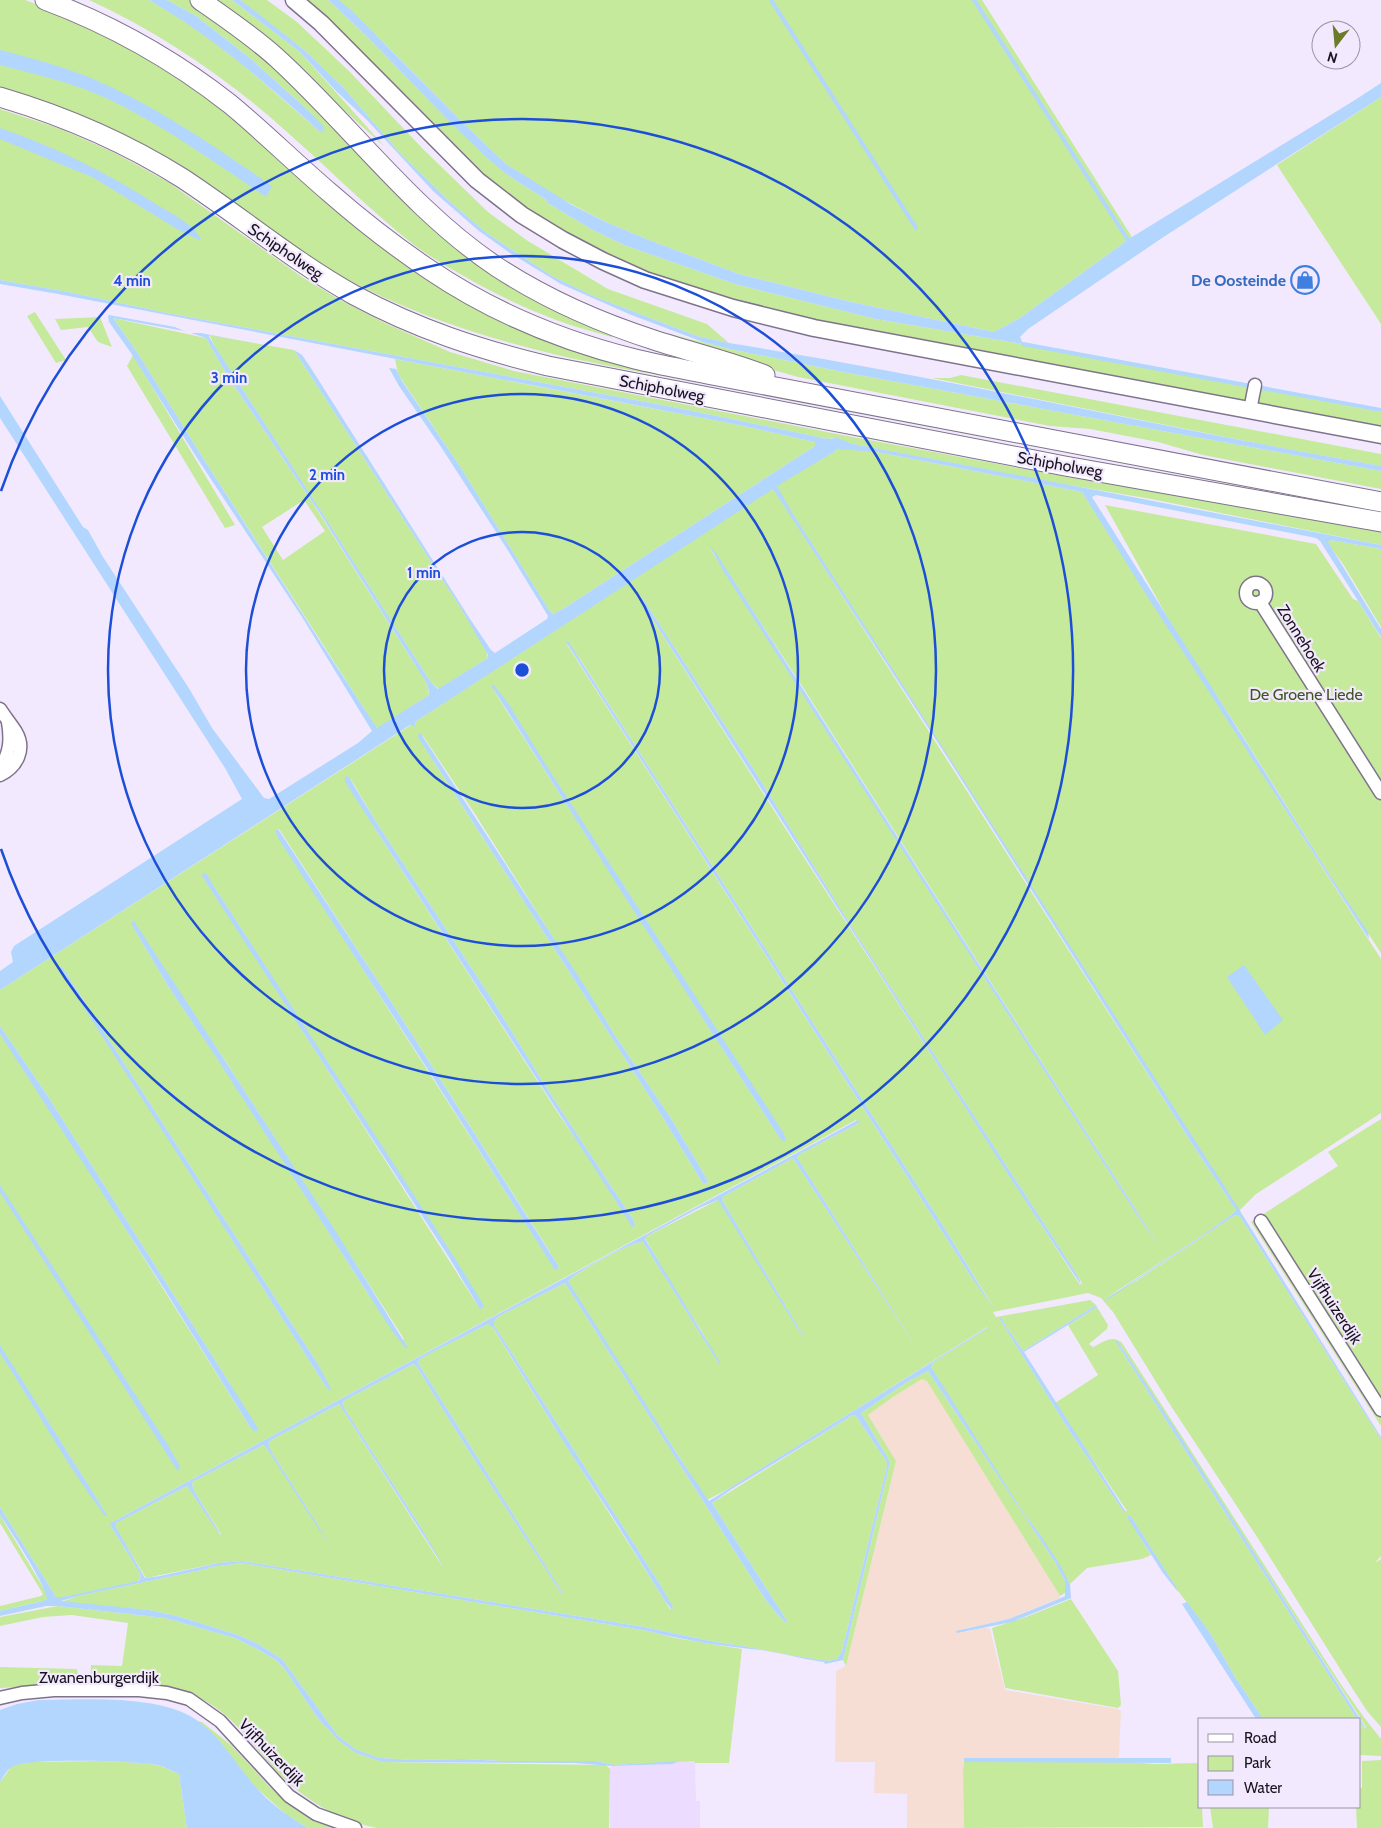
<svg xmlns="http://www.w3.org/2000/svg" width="1381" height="1828" font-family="Cabin,sans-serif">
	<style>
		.built { fill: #ecdcff }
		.industrial { fill: #f6ded4 }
		.green { fill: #c5ea9b; fill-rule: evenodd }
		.water { fill: #b2d6fe; fill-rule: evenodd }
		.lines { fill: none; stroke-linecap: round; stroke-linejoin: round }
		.stream { stroke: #b2d6fe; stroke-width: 4 }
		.minor-casing { stroke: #7f738b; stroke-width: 15 }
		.major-casing { stroke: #7f738b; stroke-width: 19 }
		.highway-casing { stroke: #7f738b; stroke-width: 21 }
		.minor { stroke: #fff; stroke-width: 12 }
		.major { stroke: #fff; stroke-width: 16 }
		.highway { stroke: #fff; stroke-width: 19 }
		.ring { fill: none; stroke: #1d4ed8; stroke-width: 2.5 }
		.labels { text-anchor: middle; stroke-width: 4.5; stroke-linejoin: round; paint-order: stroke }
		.street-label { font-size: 16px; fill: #18131c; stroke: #f3e9ff }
		.shop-label { font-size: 16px; font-weight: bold; fill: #366cbe; stroke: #f3e9ff; text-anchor: end }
		.park-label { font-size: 16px; fill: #3e551f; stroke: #f3e9ff }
		.centre { fill: #1d4ed8; stroke: #f3e9ff; stroke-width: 2.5 }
		.ring-label { font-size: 15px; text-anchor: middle; font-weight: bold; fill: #1d4ed8; stroke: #f3e9ff; stroke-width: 4.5; stroke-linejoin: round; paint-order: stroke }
	</style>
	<rect width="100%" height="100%" fill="#f3e9ff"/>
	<polygon class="built" points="679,1761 695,1761 696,1801 700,1801 700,1828 610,1828 610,1769 612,1766 673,1764"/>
	<polygon class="industrial" points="922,1379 927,1380 1060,1596 1060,1598 1009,1619 964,1629 966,1632 983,1627 990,1629 1005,1690 1118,1709 1121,1711 1119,1757 1117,1758 1024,1760 964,1758 963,1771 964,1828 907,1828 907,1794 874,1793 875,1762 835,1762 836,1671 846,1666 896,1461 868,1415 893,1397"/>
	<g class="green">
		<path d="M0,0H25L78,20L125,45L199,92L431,280L682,379C565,360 448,334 343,277C279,242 225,189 161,155C110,127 55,109 0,90Z"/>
		<path d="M89,0H149L181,18L240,62L319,131L312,114L251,59L196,16L167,0H195L217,15L317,108L398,193L615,332L612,337C557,323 512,304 462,275C446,266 429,256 414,245C367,208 324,164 278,124C221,74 158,32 89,0Z"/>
		<polygon points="211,0 232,0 300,52 385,147 267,41"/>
		<polygon points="240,0 267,0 297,22 350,72 422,148 488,212 528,241 608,289 707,324 729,343 697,336 593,296 552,276 488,234 450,202 398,151 343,87 304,50"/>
		<path d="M303,0H328C388,53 439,116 500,168C514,181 532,190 547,200L546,202L593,230L624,245L735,284L876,319L1023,344L1381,412V429L857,333L680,288L557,234L495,188Z"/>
		<polygon points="339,0 982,0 1132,237 1020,318 994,332 851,302 739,274 649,240 608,223 552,194 506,164 462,122 387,46"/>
		<polygon points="1381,97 1381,324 1277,165"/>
		<polygon points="0,109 61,129 115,153 168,182 302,277 340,300 387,324 450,352 514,371 837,434 1078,479 1381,529 1381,545 1151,499 1040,480 853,444 832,438 828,439 678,408 167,313 68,292 0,280"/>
		<polygon points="35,312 66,360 56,363 27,316"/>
		<polygon points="100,317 112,347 98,342 88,327 61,330 55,319"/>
		<path d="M113,318L206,338L227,375L312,502L412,660C419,670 429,683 429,695L383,725L379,728L376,727L198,450L137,352ZM304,500L325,531L283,560L262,527Z"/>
		<polygon points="650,329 730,349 848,373 1381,471 1381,489 1203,455 1158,442 1090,429 1050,426 798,377 714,353"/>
		<polygon points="209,335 294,350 459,605 485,647 488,658 439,689 430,681 217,350"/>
		<polygon points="133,355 235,525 225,528 127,366"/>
		<polygon points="395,359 739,425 815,442 815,446 563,609 553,614 549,610 459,465 398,374"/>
		<polygon points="961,375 1381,454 1381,466 1286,449 932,378 950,378"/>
		<polygon points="844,448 877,452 1082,492 1381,959 1381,1113 1256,1194 1239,1211 778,491 777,486 778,484 834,452 837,449"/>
		<path d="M771,489H774L1193,1145L1236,1210L1231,1215L1200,1237L1106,1298L1136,1281L1235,1215H1239L1381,1439V1556L1375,1563L1381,1559V1727L1367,1711L1354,1691L1259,1540L1169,1403L1113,1312L1101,1298L1088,1293L993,1312L996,1317L1090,1300L1096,1305L1023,1351L1003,1322L1002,1318H999L1067,1427L1124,1512L1127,1511L1055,1403L1098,1375L1068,1325L1097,1307L1108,1325L1107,1329L1089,1344L1093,1347C1103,1342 1113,1334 1122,1343L1342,1686L1363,1716L1381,1739V1756L1360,1755V1723L1365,1729L1366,1727L1121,1346L1116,1342L1357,1719H1263L1235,1677L1210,1633L1178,1591L1130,1515L1128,1517L1151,1555L1142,1559L1087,1568L1070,1584L1037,1530L1026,1517L932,1371L931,1367L934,1362L988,1328L987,1327L732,1487L707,1500L578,1300L568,1281C577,1272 632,1241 643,1242L719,1364L701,1330L674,1289L645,1238L647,1236L718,1200H720L797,1328L806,1340L722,1200L724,1196L793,1158L919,1352L798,1159L797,1157L800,1154L859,1123L856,1120L111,1523L110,1525L112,1528L140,1573L141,1578L136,1582L60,1598L56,1597L0,1507V1352L54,1439L107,1515L0,1346V1191L144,1412L0,1187V1034L22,1064L252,1430L256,1429L227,1379L47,1095L0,1026V990L411,725L416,726L415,722ZM709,547L725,568L802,686L1159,1246L1135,1212ZM636,593L643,599L752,767L858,937L1050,1233L1079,1278L1082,1283L1080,1285L787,831ZM566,643L580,659L638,750L945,1229L994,1308L970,1275ZM492,688C593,835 690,986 781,1140ZM421,733L475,814L614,1034L672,1120L708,1181L706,1184L702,1182L657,1108L434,762ZM349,776L378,825L491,998L549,1092L634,1221L635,1226L556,1110L374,827ZM279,829L385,992L543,1241L559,1267L555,1269L392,1015L275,830ZM206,874L440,1238L480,1309L212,889ZM132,925L226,1062L404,1339L400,1340L366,1291L227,1072L168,986ZM59,967H62L319,1366L328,1390Z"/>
		<polygon points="1105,505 1316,544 1353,599 1358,601 1381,638 1381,953 1329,874 1239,730 1192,658 1170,622"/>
		<polygon points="1331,540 1381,549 1381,627 1343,564 1327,542"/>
		<polygon points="1381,1119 1381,1426 1251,1222 1338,1166 1328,1152"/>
		<path d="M565,1283L765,1599L777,1614L786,1623L787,1621L712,1503L853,1415L856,1416L887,1462V1466L842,1651L837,1659L828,1661L795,1656L748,1647L710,1641L644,1627L242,1561L219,1563L146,1578L114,1526L116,1523L187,1486L217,1530L220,1535L221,1534L193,1489L192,1482L263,1445L266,1447L331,1546L271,1451L268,1443L271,1440L339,1404L444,1569L420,1526L346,1411L342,1403L345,1400L413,1364L417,1367L458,1434L561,1593L564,1595L418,1363L419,1360L423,1357L488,1324H490L493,1327C548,1420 608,1510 665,1601L670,1609L673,1608L659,1583L494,1325V1321L499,1316Z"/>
		<polygon points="928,1371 1055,1562 1065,1581 1066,1592 1060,1596 927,1381 922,1379 893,1397 868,1415 896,1461 846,1666 843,1660 890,1462 861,1413 907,1382"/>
		<polygon points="0,1515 47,1594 47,1599 43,1601 0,1611 0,1606 41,1596 43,1594 0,1523"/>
		<polygon points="242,1563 648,1631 675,1638 742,1649 729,1763 695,1763 694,1761 614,1765 596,1761 502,1761 463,1759 414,1760 379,1758 355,1749 338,1736 282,1659 258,1644 238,1635 177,1616 149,1610 61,1602 78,1596 206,1569 210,1567"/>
		<polygon points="1071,1599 1118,1671 1121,1705 1118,1708 1006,1688 1005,1687 992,1628 1026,1617"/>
		<path d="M58,1606L165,1618L235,1638L255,1648L276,1660L284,1668L317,1717L338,1740L356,1753L383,1762L606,1765L610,1769L609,1828H377C335,1819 299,1797 271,1765C249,1741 229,1711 199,1698C167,1684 124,1685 90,1683L91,1665L122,1666L128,1623L72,1615L43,1617L0,1626V1617Z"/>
		<polygon points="0,1667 77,1669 79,1684 0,1688"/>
		<polygon points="197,1721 202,1722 232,1746 269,1786 287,1802 305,1815 332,1828 308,1828 287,1815 254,1786 221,1743"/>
		<polygon points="1381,1760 1381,1828 1357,1828 1356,1807 1360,1807 1360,1788 1362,1788 1362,1761"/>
		<polygon points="101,1761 145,1763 161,1766 179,1774 187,1828 0,1828 0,1782 12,1766 26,1762"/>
		<polygon points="964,1761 1128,1762 1156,1764 1196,1763 1200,1765 1200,1807 1202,1807 1203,1827 964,1828 963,1771"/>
		<polygon points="1210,1807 1269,1807 1268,1828 1213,1828"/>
	</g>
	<g class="water">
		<path d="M149,0H167L196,16L251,59L312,114L324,127L323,132L319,131C266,83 212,36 149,0Z"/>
		<path d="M232,0H240L250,7L304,50L343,87L398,151L450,202L488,234L552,276L593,296L697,336L729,343C948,378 1163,428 1381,466V471L848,373L730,349L703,342L629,314L561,284L510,253L479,231L433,191L367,120L337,92L300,52Z"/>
		<path d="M328,0H339L352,11L462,122L506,164L572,205L608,223L649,240L739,274L851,302L994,332L1020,318L1132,237L1355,100L1381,83V97L1162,238L1028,329L1020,337L1023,344L876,319L735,284L624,245L593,230L546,202L547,200C531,190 513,180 499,168C439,116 388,53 328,0Z"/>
		<path d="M0,50C31,58 62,66 91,78C156,106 214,146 272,186L266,197C214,162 163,125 106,98C73,83 35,74 0,65Z"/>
		<path d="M0,128C56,147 109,174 159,206C174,215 192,223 201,239L199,240L177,229L94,178L0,139Z"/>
		<path d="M0,280L68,292L167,313L678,408L828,439L837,438L853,444C1029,477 1205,511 1381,545V549L1331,540L1328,542L1381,629V637L1320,541L1316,538L1096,495L1092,497L1329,874L1368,932L1369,939L1145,593L1082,492L877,452L837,449L834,452L777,486L793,514L1237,1206L1381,1437V1439L1239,1215H1235L1108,1299H1106L1200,1237L1231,1215L1236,1210L1193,1145L942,749L773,489L415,722L416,727L410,725L0,990V971L13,962L11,952L14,946L242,799L225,768L0,418V396L83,527L88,530L103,557L190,690L212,728L264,798L269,799L358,743L372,731L302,617L197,458L131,353L109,322L108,317L109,315L175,327L184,331L113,318L137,352L198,450L325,649L377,728L429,695V691L426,682L319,512L227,375L206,338L191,333H201L257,344L209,335V337L430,681L438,689L488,658V655L459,605L294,350L302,355L309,365L470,619L491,650L495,653L547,619L548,616L509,552L441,447L399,386L389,368L396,369L402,381L459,465L549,610L553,614L563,609L815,446V442L739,425L58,294L0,284Z"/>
		<polygon points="709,545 716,553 1159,1246 1135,1212 724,572"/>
		<polygon points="636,593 643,599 752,767 858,937 1050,1233 1079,1278 1081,1285 1013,1182"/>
		<polygon points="568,641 945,1229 994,1309 970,1275 566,642"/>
		<polygon points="491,685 494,685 508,703 546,765 783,1132 786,1139 785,1141 781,1140 623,894"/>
		<polygon points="419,733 421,733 423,737 586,988 614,1034 672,1120 708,1181 706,1184 702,1182 657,1108 418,737"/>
		<polygon points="348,776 378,825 491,998 549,1092 634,1221 635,1226 632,1227 628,1220 345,782 345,777"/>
		<polygon points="278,829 385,992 559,1267 555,1270 432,1076 278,838 275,830"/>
		<polygon points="203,873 206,873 215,888 456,1260 483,1304 484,1307 480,1309 450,1259 202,876"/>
		<polygon points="134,921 333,1227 408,1348 405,1348 388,1325 218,1060 168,986 132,925 131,922"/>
		<polygon points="1244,965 1283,1020 1265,1035 1227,977"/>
		<polygon points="58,967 62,967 319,1366 331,1389 328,1390"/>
		<polygon points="0,1026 47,1095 253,1420 258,1429 257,1431 252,1430 163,1287 0,1034"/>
		<path d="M858,1120L859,1123L800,1154L797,1157L798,1159L919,1352L793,1158L724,1196L722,1200L806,1340L797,1328L718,1200L699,1208L647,1236L645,1239L721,1364H719L643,1242C632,1241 576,1272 568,1281L679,1457L709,1501L988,1327V1328L934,1362L931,1367L1026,1517L1037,1530L1060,1565L1070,1584L1071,1598L1012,1622L957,1633L956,1631L1009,1619L1061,1598L1065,1596V1581L1055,1562L928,1371L907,1382L861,1413L890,1462L843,1660L825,1664L824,1662C800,1659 775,1651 751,1649C716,1645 682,1640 648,1631L242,1563L210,1567L206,1569L78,1596L61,1601L149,1610L177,1616L238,1635L258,1644L282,1659L338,1736L355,1749L379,1758L414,1760L463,1759L502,1761H596L614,1765L679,1761L673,1764L612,1766L574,1763L383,1762L356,1753L338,1740L317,1717L284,1668L276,1660L257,1649L235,1638L165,1618L58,1606H46L0,1616V1611L43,1601L47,1599C47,1587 9,1528 0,1515V1507L56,1597H63L138,1581L141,1578L140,1573L112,1528L110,1525L111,1523ZM565,1283L765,1599L777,1614L786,1623L787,1621L712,1503L732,1489L853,1415L856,1416L887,1462V1466L842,1651L837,1659L828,1661L795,1656L748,1647L710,1641L644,1627L242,1561L219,1563L160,1576L145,1578L115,1526L116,1523L187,1486L218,1532L221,1535L193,1489L192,1482L263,1445L266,1447L316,1525L331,1546L271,1451L268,1443L271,1440L339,1404L445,1569L420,1526L346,1411L342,1403L345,1400L413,1364L417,1367L458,1434L561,1593L564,1595L418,1363L419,1360L423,1357L488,1324L493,1327L568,1449L612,1516L665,1601L672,1610L673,1607L659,1583L494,1325V1321L499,1316Z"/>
		<polygon points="0,1185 171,1450 180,1467 179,1470 177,1470 0,1192"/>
		<polygon points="1096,1305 1097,1307 1024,1352 1126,1512 1124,1512 1067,1427 999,1318 1002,1318 1003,1322 1023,1351"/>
		<polygon points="1117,1340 1176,1430 1367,1730 1360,1723 1360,1719 1357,1719 1116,1342"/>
		<path d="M0,1345L107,1515L105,1516C66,1464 35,1407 0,1353Z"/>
		<polygon points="1130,1515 1176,1587 1178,1592 1163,1573 1127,1517"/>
		<polygon points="1187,1602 1210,1633 1235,1677 1263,1719 1256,1719 1182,1604"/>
		<path d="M39,1700C85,1700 165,1693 202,1724C223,1741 237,1765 254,1785C269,1803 288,1816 308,1828H187L179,1774C172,1771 165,1767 158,1765C138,1761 25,1757 12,1767C7,1770 3,1777 0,1782V1710L17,1704Z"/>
		<polygon points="964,1758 1171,1758 1171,1763 964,1762"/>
	</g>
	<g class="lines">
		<g class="stream">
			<polyline points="771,0 916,228"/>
			<polyline points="974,0 1128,240"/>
			<polyline points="1023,344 1381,410"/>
		</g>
		<defs>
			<g id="minor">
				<polyline points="1250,410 1255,385"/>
				<circle cx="1256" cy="593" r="10"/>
				<polyline points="1260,602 1381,793"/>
				<path d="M0,709C5,717 11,724 16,732C26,749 17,767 0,775"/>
				<path d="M0,768C10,753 11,740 8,722"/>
				<polyline points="1261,1221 1381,1410"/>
				<polyline points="0,1698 22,1693 54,1690 139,1690 167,1693 189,1699 220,1721 289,1796 316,1814 355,1828"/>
			</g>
			<polyline id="major" points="294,0 321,23 477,180 522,215 563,240 603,261 645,280 733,308 814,328 1381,435"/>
			<g id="highway">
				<path d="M45,0C112,25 174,60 230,104C264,132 295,163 329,192C361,220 394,246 430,270C492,312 563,341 635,359C659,365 683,369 707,374L1381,502"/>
				<path d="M200,0C226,18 254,37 278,59C351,126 414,212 497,267C546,299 598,322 654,340C691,352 729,361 765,375"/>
				<path d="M0,97C64,116 125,142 182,178C240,216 293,261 354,295C417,329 478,349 548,366L1065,466L1381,522"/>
			</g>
		</defs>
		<use href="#minor" class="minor-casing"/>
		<use href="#major" class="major-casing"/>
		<use href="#highway" class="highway-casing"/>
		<use href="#minor" class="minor"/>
		<use href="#major" class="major"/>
		<use href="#highway" class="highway"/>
	</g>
	<g class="ring">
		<circle cx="522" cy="670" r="138"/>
		<circle cx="522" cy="670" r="276"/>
		<circle cx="522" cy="670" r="414"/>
		<path d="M1 491A551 551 0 1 1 1 849"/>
	</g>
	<defs>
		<symbol id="shop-ring" viewBox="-11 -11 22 22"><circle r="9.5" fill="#f3e9ff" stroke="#3f7fe0" stroke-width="1.5"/><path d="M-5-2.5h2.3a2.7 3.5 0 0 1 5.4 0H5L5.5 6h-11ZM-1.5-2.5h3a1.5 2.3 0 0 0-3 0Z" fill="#3f7fe0"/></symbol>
	</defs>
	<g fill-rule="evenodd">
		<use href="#shop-ring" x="1289" y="264" width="32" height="32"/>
	</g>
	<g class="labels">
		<g class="street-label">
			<text transform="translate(286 251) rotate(34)" y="6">Schipholweg</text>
			<text transform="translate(662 388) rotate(11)" y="6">Schipholweg</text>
			<text transform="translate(1060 464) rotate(10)" y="6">Schipholweg</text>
			<text transform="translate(1302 638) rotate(58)" y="6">Zonnehoek</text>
			<text transform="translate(1335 1306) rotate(57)" y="6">Vijfhuizerdijk</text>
			<text x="99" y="1683">Zwanenburgerdijk</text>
			<text transform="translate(272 1752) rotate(46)" y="6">Vijfhuizerdijk</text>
		</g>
		<g class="shop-label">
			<text x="1286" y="286">De Oosteinde</text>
		</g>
		<g class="park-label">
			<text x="1306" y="700">De Groene Liede</text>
		</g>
	</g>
	<circle cx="522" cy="670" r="8" class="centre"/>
	<g class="ring-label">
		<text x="132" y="286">4 min</text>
		<text x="229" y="383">3 min</text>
		<text x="327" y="480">2 min</text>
		<text x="424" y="578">1 min</text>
	</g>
	<rect x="1198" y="1718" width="162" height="90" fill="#f3e9ff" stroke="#9b93a4"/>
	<rect x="1208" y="1734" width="25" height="8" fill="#ffffff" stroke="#9b93a4"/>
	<text x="1244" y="1743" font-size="15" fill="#18131c">Road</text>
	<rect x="1208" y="1756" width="25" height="15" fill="#c5ea9b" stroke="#9b93a4"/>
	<text x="1244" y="1768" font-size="15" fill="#18131c">Park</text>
	<rect x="1208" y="1780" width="25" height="15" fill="#b2d6fe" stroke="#9b93a4"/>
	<text x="1244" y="1793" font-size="15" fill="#18131c">Water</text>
	<g transform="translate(1336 45) rotate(196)"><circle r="24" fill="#f3e9ff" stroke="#9b93a4"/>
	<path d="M0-4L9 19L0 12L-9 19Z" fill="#6d7b28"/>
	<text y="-8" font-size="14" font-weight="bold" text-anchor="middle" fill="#18131c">N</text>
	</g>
</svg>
